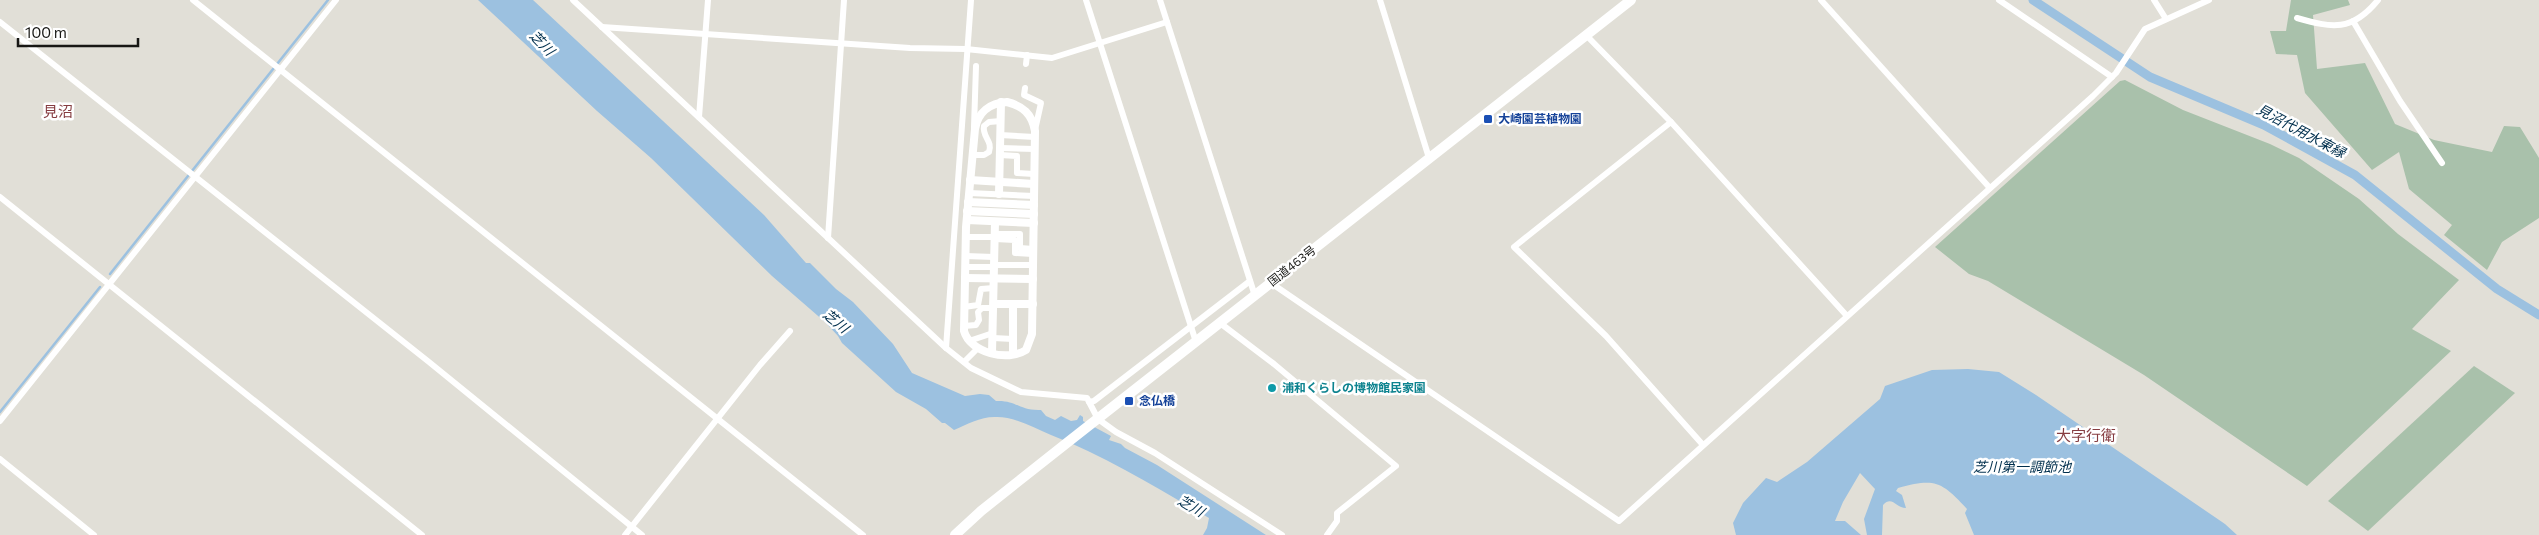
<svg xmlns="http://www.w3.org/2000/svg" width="2539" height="535" font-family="Commissioner,'Noto Sans JP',sans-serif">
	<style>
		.green { fill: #a9c1ab }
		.water { fill: #9cc1e0 }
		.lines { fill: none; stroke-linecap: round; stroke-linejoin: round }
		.stream { stroke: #9cc1e0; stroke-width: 2.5 }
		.canal { stroke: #9cc1e0; stroke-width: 9 }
		.minor { stroke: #fff; stroke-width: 6 }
		.tertiary { stroke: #fff; stroke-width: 8 }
		.trunk { stroke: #fff; stroke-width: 10 }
		.transit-dot { fill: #1a4fb4; stroke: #fff; stroke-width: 2 }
		.culture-dot { fill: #0f9aa8; stroke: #fff; stroke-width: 2 }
		.labels { text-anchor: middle; stroke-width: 5; stroke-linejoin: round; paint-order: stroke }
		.transit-label { font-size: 12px; font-weight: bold; fill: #164399; stroke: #fff; text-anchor: start }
		.street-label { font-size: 12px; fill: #171714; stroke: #fff }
		.culture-label { font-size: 12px; font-weight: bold; fill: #0d838f; stroke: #fff; text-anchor: start }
		.water-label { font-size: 14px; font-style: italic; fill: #002f4d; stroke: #fff }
		.quarter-label { font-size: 15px; fill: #863d41; stroke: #fff }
	</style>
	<rect width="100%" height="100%" fill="#e1dfd7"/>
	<g class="green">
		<polygon points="2291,0 2348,0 2350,5 2313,15 2317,69 2365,63 2395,124 2434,140 2492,152 2504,126 2520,127 2539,158 2539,218 2502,242 2487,270 2444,235 2452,225 2409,189 2399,152 2372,170 2305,93 2297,55 2276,54 2270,31 2286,31"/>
		<polygon points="2125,80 2183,110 2270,144 2299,158 2359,199 2398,234 2459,280 2412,329 2451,351 2307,486 2144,375 1988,281 1969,274 1935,247 2120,81"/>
		<polygon points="2474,366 2515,393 2368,531 2328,501"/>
	</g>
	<g class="water">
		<path d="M478,0H533L764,215L806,263H810L836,289L853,302L893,344L912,373L965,396L980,394L989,395L996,401C1017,400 1019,411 1041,410L1046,416L1055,420L1061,416L1071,421L1077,420L1080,415L1083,417V421L1111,436L1109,440L1121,444L1125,448L1157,465L1266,535H1203L1207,528L1209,518C1157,488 1107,457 1051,435C1034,428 1015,417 997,417C982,416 967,424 954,430L945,423H942L926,409L896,392L842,343L838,336L825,322L772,276L651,158L597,111Z"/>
		<path d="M1968,369L1999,372L2036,395L2225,524L2237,535H1974L1965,513L1967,509C1941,481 1935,478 1898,488L1896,491L1902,495L1906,508C1896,508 1892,495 1883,505L1882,535H1867L1864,519L1875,489L1860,473L1843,502L1835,521H1845L1861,535H1736L1733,523L1743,503L1766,478L1777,482L1807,462L1880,399L1885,386L1932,370Z"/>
	</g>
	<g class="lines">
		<g class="stream">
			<polyline points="110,274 328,0"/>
			<polyline points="0,412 100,287"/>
		</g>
		<polyline class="canal" points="2033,0 2150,77 2264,125 2355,175 2497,289 2539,315"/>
		<g class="minor">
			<polyline points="193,0 863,535"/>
			<polyline points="573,0 946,348"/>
			<polyline points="971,0 946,348 971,368 1021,392 1087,398 1098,419 1116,432 1155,453 1282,535"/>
			<polyline points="1086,0 1196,342"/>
			<polyline points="1160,0 1255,296"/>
			<polyline points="1380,0 1429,158"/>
			<polyline points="1821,0 1989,187"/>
			<polyline points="1999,0 2112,77"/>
			<polyline points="2154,0 2166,19"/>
			<path d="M2297,18C2332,28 2352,32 2378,0"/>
			<polyline points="2353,21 2400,101 2442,163"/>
			<polyline points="0,22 429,362 642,535"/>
			<polyline points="602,27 910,48 966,49 1052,58 1167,22"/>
			<polyline points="1586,35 1671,122 1847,316"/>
			<polyline points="1026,64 1027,55"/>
			<polyline points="1025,88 1024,95 1041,103 1035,130"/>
			<polyline points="699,117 708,0"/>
			<polyline points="1671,122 1514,247 1606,336 1703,445"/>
			<polyline points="974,127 976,66"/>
			<polyline points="1000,135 1035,137"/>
			<polyline points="1000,148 1035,149"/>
			<path d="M972,155H984L989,152C993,141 982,137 984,126L989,122L1001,121"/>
			<polyline points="1000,155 1017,156 1017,173 1034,174"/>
			<polyline points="969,193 1034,196"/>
			<polyline points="0,197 422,535"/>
			<polyline points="995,234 1020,234 1020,248 1033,249"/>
			<polyline points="966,237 995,237"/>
			<polyline points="828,238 844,0"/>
			<polyline points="995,239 1015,240 1015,253 1033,254"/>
			<polyline points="965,256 994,257"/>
			<polyline points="994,265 1033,265"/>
			<polyline points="965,267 994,267"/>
			<polyline points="1271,283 1619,521 2093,96 2116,73 2145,29 2209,0"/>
			<polyline points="964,307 978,305 981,289 994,288"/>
			<polyline points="1220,323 1274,364 1396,466 1337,513 1337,521 1327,535"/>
			<polyline points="964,326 976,325 979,320 978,312 982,308 993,308"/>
			<polyline points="993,338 1013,339"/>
			<polyline points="969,341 993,333"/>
			<polyline points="964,362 977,349"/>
			<polyline points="1089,402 1094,401 1250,281"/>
			<polyline points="0,421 336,0"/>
			<polyline points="0,459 94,535"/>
			<polyline points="625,535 760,365 790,331"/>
		</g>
		<g class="tertiary">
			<path d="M1007,102C1023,106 1032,114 1035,131L1032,334L1026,350C1008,362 970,353 964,331L966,227L975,129C978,112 990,103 1007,102Z"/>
			<polyline points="970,180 1034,184"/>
			<polyline points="999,194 1001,102"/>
			<polyline points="968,202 1034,205"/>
			<polyline points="967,211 1034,214"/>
			<polyline points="967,220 1034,223"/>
			<polyline points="965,278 1033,279"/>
			<polyline points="994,304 1033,304"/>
			<polyline points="992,353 995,222"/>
			<polyline points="1013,354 1013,304"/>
		</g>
		<polyline class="trunk" points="955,535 981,511 1068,442 1631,0"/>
	</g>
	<g class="transit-dot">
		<rect x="1483" y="114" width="10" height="10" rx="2.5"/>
		<rect x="1124" y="396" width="10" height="10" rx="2.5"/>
	</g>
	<circle class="culture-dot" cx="1272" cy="388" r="5"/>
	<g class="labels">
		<g class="transit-label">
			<text x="1498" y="123">大崎園芸植物園</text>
			<text x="1139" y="405">念仏橋</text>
		</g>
		<g class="street-label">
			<text transform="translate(1292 266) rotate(-38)" y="4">国道463号</text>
		</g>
		<g class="culture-label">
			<text x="1282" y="392">浦和くらしの博物館民家園</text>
		</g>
		<g class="water-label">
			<text transform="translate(542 43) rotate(46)" y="5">芝川</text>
			<text transform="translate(2301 131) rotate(28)" y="5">見沼代用水東縁</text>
			<text transform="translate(836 321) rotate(39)" y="5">芝川</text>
			<text x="2022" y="472">芝川第一調節池</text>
			<text transform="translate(1191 506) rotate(30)" y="5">芝川</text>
		</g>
		<g class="quarter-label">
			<text x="58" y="117">見沼</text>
			<text x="2086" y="441">大字行衛</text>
		</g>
	</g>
	<path d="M18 38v8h120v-8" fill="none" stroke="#171714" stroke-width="2.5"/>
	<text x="25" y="38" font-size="15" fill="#171714" stroke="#ffffff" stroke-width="4" paint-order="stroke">100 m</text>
</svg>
